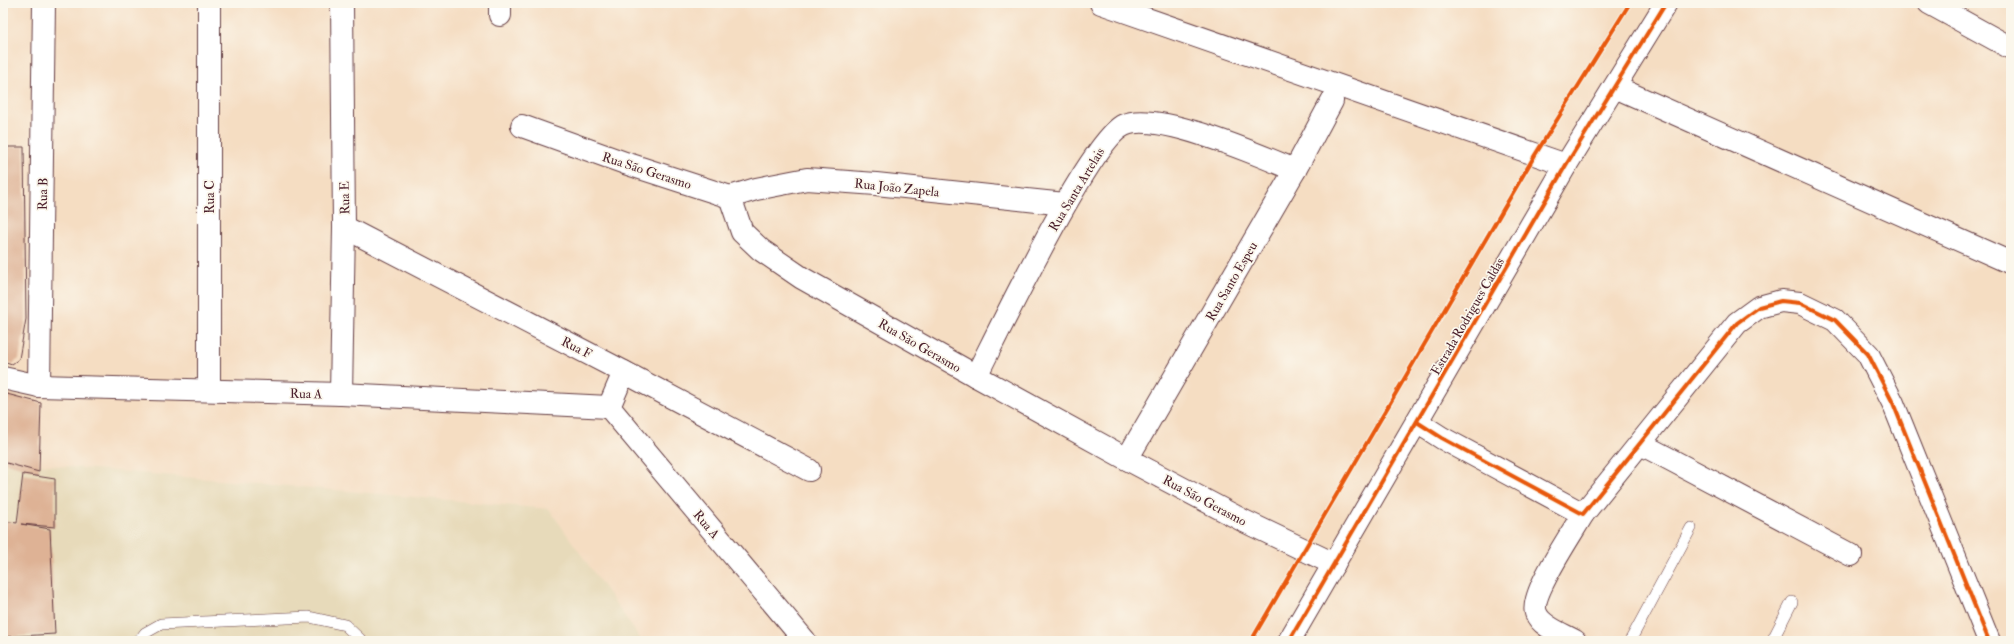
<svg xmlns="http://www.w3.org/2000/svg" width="2014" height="644" font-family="'IM FELL Double Pica',serif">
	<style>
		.built { fill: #e7daba }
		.building { fill: #deb295 }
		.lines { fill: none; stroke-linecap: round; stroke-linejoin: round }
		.service-casing { stroke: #643c42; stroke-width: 12 }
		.minor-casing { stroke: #643c42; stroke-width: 24 }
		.tertiary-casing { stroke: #643c42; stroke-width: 24 }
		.service { stroke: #fff; stroke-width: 11 }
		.minor { stroke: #fff; stroke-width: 22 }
		.tertiary { stroke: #fff; stroke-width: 22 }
		.cycleway-casing { stroke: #fbf7ec; stroke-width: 6 }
		.cycleway { stroke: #e8590c; stroke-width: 4 }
		.labels { text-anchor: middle; stroke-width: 3.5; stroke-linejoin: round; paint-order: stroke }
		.street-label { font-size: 13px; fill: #4a1f2b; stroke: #fbf7ec }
	</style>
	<rect width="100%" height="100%" fill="#fbf7ec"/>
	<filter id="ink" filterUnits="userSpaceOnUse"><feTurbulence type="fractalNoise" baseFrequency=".025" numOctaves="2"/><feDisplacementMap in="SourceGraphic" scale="8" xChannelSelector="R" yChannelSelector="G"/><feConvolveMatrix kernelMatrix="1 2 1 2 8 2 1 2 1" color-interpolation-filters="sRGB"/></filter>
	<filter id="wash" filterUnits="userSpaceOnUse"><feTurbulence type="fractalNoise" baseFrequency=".012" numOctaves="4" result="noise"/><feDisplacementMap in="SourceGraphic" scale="16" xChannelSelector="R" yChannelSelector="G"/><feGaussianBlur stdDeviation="0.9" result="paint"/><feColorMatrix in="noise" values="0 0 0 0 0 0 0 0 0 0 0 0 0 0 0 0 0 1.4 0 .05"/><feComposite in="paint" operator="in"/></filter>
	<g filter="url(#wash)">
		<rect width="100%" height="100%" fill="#f5ddc2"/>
		<polygon class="built" points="3,461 549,509 642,641 3,641"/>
		<g id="blocks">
			<g class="building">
				<polygon points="3,147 24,147 26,319 19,359 12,364 3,361"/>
				<polygon points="3,393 41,403 39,472 3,462"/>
				<polygon points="23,474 55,479 55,527 21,524 50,529 55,634 3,637 3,521 17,523"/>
			</g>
		</g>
	</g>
	<g filter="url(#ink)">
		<use href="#blocks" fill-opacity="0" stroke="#643c42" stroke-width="1"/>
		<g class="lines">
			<defs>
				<g id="service">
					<polyline points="139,641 145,633 161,624 309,617 345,625 362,641"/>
					<polyline points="1630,641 1691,528"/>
					<polyline points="1772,641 1792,602"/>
				</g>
				<g id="minor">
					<polyline points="1101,3 1566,165"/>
					<polyline points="1929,3 2011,48"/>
					<polyline points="500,15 500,3"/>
					<polyline points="1615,87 2011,263"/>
					<polyline points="522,126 625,163 730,197"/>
					<polyline points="730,197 742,232 761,250 802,278 976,376 1127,459 1244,521 1334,564"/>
					<polyline points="730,197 756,189 807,179 876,184 1065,204"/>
					<polyline points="344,227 624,372 809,470"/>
					<path d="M976,376C998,333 1090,140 1124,125C1157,110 1261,156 1295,170"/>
					<polyline points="3,378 39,386 341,394 609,407 624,372"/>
					<polyline points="39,386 44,3"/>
					<polyline points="209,390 209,3"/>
					<polyline points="341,394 344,227 342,3"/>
					<polyline points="609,407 805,641"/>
					<polyline points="1417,422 1442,438 1583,514 1737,323 1759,307 1781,301 1800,303 1835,320 1868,354 1893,403 1989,641"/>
					<polyline points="1641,444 1851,555"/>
					<polyline points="1127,459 1295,170 1332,101"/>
					<path d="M1575,641C1563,634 1541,627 1536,613C1529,595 1573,532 1583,514"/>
				</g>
				<polyline id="tertiary" points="1289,641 1566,165 1666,3"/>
			</defs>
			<use href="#service" class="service-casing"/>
			<use href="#minor" class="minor-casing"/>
			<use href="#tertiary" class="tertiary-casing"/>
			<use href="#service" class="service"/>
			<use href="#minor" class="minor"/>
			<use href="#tertiary" class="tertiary"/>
			<defs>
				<g id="cycleway">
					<polyline points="1417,422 1442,438 1583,514 1737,323 1759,307 1781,301 1800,303 1835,320 1868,354 1893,403 1989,641"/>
					<polyline points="1251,641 1535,155 1630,3"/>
					<polyline points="1289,641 1566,165 1666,3"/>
				</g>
			</defs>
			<use href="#cycleway" class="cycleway-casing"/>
			<use href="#cycleway" class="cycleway"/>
		</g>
	</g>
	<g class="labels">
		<g class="street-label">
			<text transform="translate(647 170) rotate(18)" y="5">Rua São Gerasmo</text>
			<text transform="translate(897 187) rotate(6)" y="5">Rua João Zapela</text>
			<text transform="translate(1076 189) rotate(-59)" y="5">Rua Santa Artelais</text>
			<text transform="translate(42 194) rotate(-89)" y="5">Rua B</text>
			<text transform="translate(209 197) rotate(-90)" y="5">Rua C</text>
			<text transform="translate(344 198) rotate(-91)" y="5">Rua E</text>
			<text transform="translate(1231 281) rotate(-60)" y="5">Rua Santo Espeu</text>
			<text transform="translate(1467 316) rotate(-60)" y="5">Estrada Rodrigues Caldas</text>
			<text transform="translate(920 345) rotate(30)" y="5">Rua São Gerasmo</text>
			<text transform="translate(577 347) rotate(27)" y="5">Rua F</text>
			<text transform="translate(306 393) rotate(1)" y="5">Rua A</text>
			<text transform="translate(1205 500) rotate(28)" y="5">Rua São Gerasmo</text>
			<text transform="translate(707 524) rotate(50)" y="5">Rua A</text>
		</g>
	</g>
	<rect width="2014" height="644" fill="none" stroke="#fbf7ec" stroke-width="16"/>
</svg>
